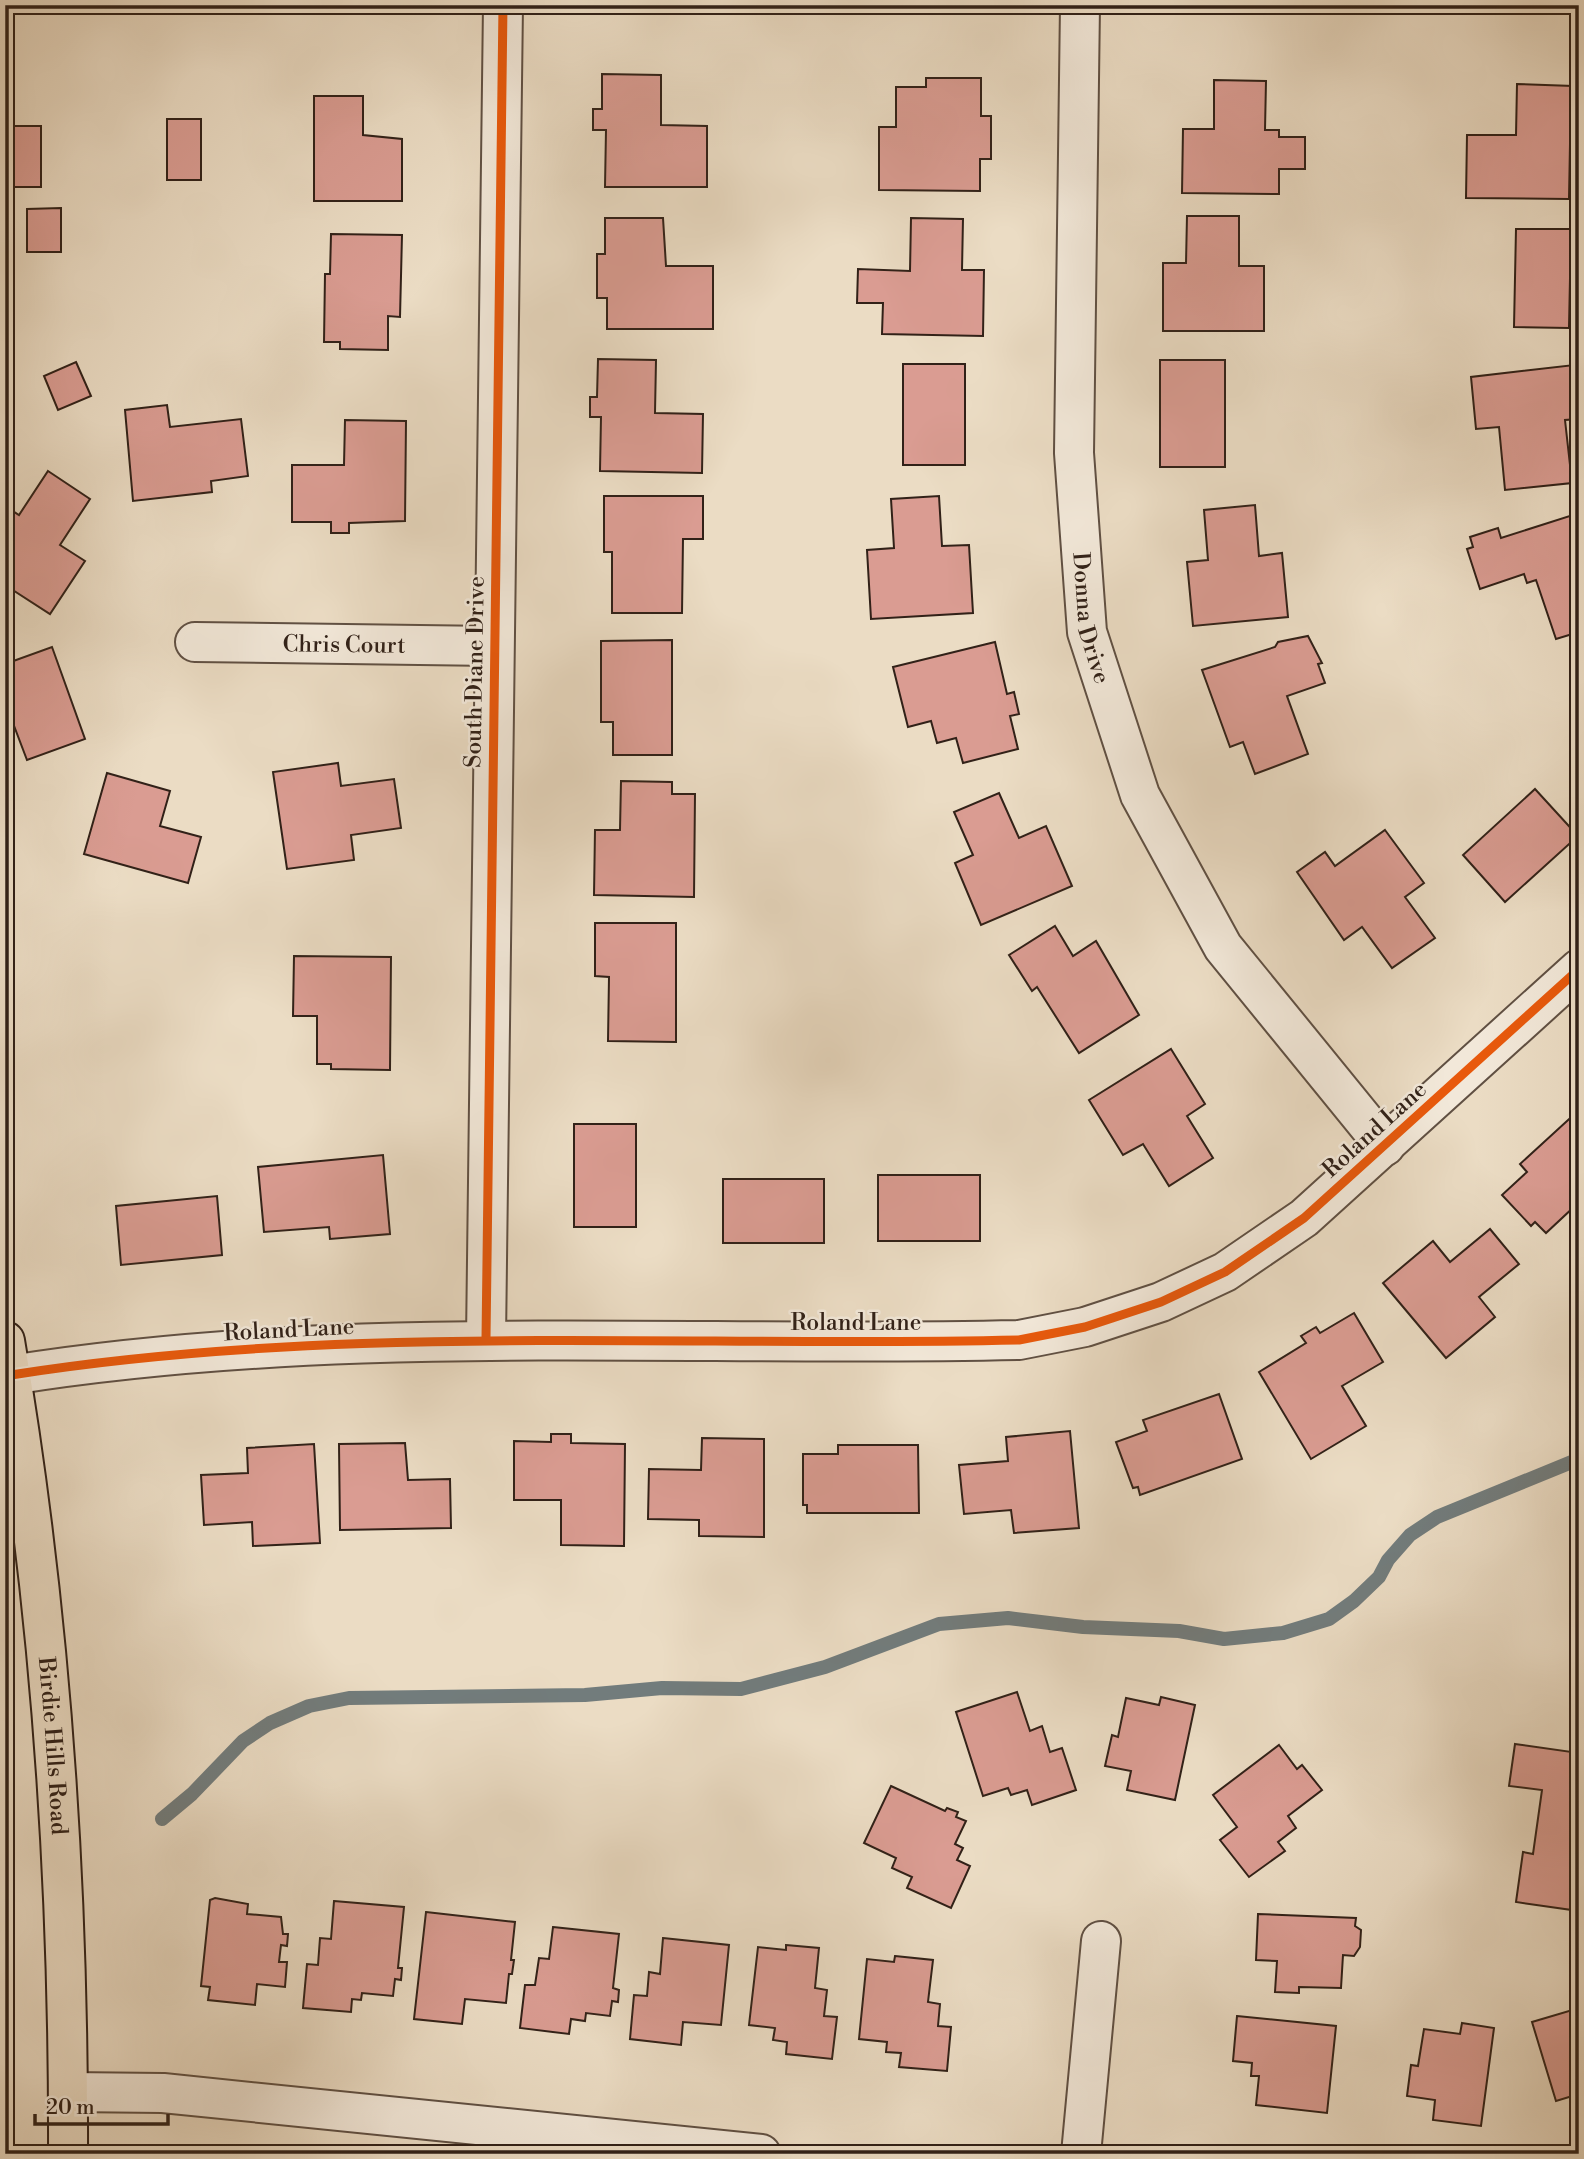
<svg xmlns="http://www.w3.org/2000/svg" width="1584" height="2159" font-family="'Libre Bodoni',serif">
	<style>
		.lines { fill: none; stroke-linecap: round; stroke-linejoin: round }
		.stream { stroke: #727c7c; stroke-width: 14 }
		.building { fill: #da9c92; stroke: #312118; stroke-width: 2 }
		.minor-casing { stroke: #605043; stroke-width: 42 }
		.major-casing { stroke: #312118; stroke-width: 42 }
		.minor { stroke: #f2e8d9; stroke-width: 38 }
		.major { stroke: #ebdcc4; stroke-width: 38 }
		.cycleway-casing { stroke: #f2e8d9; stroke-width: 13 }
		.cycleway { stroke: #e8590c; stroke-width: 9 }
		.labels { text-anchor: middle; stroke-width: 5; stroke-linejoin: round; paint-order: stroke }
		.street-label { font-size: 23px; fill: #312118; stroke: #f2e8d9 }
	</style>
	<rect width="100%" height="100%" fill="#ebdcc4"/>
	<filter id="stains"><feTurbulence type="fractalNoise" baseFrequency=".00286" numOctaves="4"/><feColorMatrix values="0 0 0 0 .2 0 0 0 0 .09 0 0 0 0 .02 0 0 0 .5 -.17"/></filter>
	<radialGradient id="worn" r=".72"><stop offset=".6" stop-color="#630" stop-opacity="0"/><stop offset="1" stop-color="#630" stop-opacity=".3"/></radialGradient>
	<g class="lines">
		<polyline class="stream" points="162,1819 192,1794 243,1741 270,1723 309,1706 349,1698 585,1695 662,1688 741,1689 825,1667 939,1624 1008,1618 1083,1627 1179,1631 1224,1639 1283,1633 1329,1619 1354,1601 1379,1577 1388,1560 1410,1535 1437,1517 1579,1459"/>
	</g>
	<g class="building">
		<polygon points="1237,5 1280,5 1280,12 1237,11"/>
		<polygon points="602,74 661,75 661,125 707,126 707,187 605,187 606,130 593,130 593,109 602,109"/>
		<polygon points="926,78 981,78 981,116 991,116 991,159 980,159 980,191 879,190 879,127 896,127 896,87 926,87"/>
		<polygon points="1214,80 1266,81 1265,130 1279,130 1279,137 1305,137 1305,169 1279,169 1279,194 1182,193 1183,129 1214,129"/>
		<polygon points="1517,84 1573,86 1572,124 1579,124 1579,144 1570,144 1569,199 1466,198 1467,135 1516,135"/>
		<polygon points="314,96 363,96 363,135 402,139 402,201 314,201"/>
		<rect x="167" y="119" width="34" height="61"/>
		<polygon points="5,126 41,126 41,187 12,187 12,212 5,212"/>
		<polygon points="61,208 61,252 27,252 27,209"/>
		<polygon points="1187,216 1239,216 1239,266 1264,266 1264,331 1163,331 1163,263 1186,263"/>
		<polygon points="605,218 663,218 666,266 713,266 713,329 607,329 607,298 597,298 597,254 605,254"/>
		<polygon points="911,218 963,219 962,270 984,270 983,336 882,334 883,303 857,303 858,269 910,271"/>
		<polygon points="1516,229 1571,229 1569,328 1514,327"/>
		<polygon points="331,234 402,235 400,317 388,316 388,350 340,349 340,342 324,342 325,274 330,274"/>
		<polygon points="598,359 656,360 655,413 703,414 702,473 600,471 601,417 590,417 590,397 597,397"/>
		<rect x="1160" y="360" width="65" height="107"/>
		<polygon points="76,362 91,396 58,410 44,376"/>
		<rect x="903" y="364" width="62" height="101"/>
		<polygon points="1574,365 1579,419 1565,420 1572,483 1505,490 1499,427 1476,429 1471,377"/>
		<polygon points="167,405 170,427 241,419 248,476 211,481 212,492 133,501 125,410"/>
		<polygon points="345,420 406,421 405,521 349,523 349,533 331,533 331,522 292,522 292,465 344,465"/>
		<polygon points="48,471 90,499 60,545 85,561 50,614 5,585 5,506 19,515"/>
		<polygon points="604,496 703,496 703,539 683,539 682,613 612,613 612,552 604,552"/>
		<polygon points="939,496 942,546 969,545 973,613 871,619 867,550 894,548 891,499"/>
		<polygon points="1255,505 1259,556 1282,553 1288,617 1193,626 1187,562 1208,560 1204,510"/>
		<polygon points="1579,513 1579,632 1556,639 1536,580 1527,583 1524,574 1480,589 1467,549 1473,547 1470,537 1498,528 1501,538"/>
		<polygon points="1308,636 1322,663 1318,664 1325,683 1287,696 1308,754 1255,774 1243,742 1230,747 1202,670 1275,647 1278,642"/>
		<polygon points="672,640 672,755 613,755 613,722 601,722 601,641"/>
		<polygon points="995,642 1007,694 1014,692 1019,714 1010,716 1018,749 963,763 956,738 937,743 931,721 908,727 893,667"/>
		<polygon points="52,647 85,739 27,760 5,702 5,664"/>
		<polygon points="338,763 341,786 394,779 401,828 351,835 354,860 287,869 273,772"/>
		<polygon points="107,773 170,791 160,826 201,837 188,883 84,854"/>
		<polygon points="621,781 672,782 672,794 695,794 694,897 594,895 595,830 620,830"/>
		<polygon points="1535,789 1578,836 1505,902 1463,855"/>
		<polygon points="999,793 1019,838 1046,826 1072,886 981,925 955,863 973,855 954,812"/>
		<polygon points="1385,830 1424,883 1405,897 1435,938 1392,968 1362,927 1344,940 1297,872 1325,852 1335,866"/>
		<polygon points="595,923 676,923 676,1042 608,1041 609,977 595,976"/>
		<polygon points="1055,926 1073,956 1096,941 1139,1015 1079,1053 1037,987 1032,991 1009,955"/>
		<polygon points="294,956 391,957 390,1070 331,1069 331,1064 317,1064 317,1016 293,1016"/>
		<polygon points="1171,1049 1205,1104 1187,1116 1213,1158 1169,1186 1143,1144 1123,1155 1089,1100"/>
		<polygon points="1579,1110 1579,1210 1575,1206 1546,1233 1535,1222 1531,1226 1502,1195 1527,1172 1520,1164"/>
		<rect x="574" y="1124" width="62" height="103"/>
		<polygon points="383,1155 390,1234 330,1239 329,1227 264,1232 258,1167"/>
		<rect x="878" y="1175" width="102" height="66"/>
		<rect x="723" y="1179" width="101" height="64"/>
		<polygon points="217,1196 222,1255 121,1265 116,1206"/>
		<polygon points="1490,1229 1519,1264 1479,1297 1495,1317 1446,1358 1383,1283 1433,1241 1450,1262"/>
		<polygon points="1354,1313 1383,1362 1342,1386 1366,1426 1311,1459 1259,1372 1306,1343 1301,1336 1316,1327 1320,1333"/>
		<polygon points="1219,1394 1242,1459 1140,1495 1138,1487 1133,1488 1116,1442 1147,1431 1143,1420"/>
		<polygon points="1070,1431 1079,1528 1014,1533 1011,1510 964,1514 959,1465 1008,1461 1006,1437"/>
		<polygon points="551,1434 571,1434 571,1443 625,1444 624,1546 561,1545 561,1500 514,1500 514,1441 551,1442"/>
		<polygon points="702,1438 764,1439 764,1537 699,1536 699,1520 648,1519 649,1469 701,1470"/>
		<polygon points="405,1443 408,1480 450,1479 451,1528 340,1530 339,1444"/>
		<polygon points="314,1444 320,1543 253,1546 252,1522 204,1525 201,1475 248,1473 247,1448"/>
		<polygon points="838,1445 918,1445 919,1513 807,1513 807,1505 803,1505 803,1454 838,1454"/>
		<polygon points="1017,1692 1030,1731 1042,1726 1050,1752 1062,1748 1076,1790 1032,1805 1027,1790 1011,1795 1008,1788 983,1796 956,1712"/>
		<polygon points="1161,1697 1195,1705 1175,1800 1127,1790 1131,1771 1105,1766 1112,1735 1118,1737 1126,1698 1159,1705"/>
		<polygon points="1515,1744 1579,1753 1579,1911 1516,1902 1523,1852 1533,1854 1542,1790 1509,1786"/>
		<polygon points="1279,1745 1297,1769 1302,1765 1322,1790 1288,1816 1296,1828 1278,1842 1285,1851 1249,1877 1220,1840 1237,1827 1213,1795"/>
		<polygon points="891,1786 945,1811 947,1808 958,1812 956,1817 966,1821 955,1844 963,1848 957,1860 970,1866 951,1908 907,1888 912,1877 892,1868 896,1858 864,1843"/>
		<polygon points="215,1898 248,1904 247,1914 281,1917 283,1934 288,1934 287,1946 281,1945 279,1962 287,1962 285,1987 257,1984 255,2005 208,2000 210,1987 201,1986 210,1900"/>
		<polygon points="334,1901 404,1907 398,1968 402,1968 401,1980 395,1979 393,1996 362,1993 361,2000 352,1999 351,2012 303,2008 307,1964 318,1965 320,1938 331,1939"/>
		<polygon points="426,1912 515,1922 511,1960 514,1960 512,1974 509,1974 506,2003 465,1999 462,2024 414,2019"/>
		<polygon points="1258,1914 1356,1918 1355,1926 1361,1930 1360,1947 1354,1956 1343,1955 1341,1988 1299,1987 1299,1993 1275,1992 1277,1961 1256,1960"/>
		<polygon points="553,1927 619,1934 613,1988 619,1990 618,2002 612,2001 610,2016 586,2013 585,2021 571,2019 569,2034 520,2028 525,1985 535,1985 539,1958 549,1959"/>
		<polygon points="663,1938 729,1945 721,2025 683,2022 681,2045 630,2039 634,1995 647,1996 649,1972 660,1974"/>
		<polygon points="786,1945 819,1948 815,1988 827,1990 824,2016 837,2017 832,2059 786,2054 787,2042 773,2040 775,2028 749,2025 758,1947 786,1950"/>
		<polygon points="895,1956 933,1960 928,2002 940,2004 938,2026 951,2027 947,2071 899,2067 901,2053 886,2052 887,2042 859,2039 867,1959 894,1962"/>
		<polygon points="1579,2008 1579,2094 1556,2101 1532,2022"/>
		<polygon points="1237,2016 1336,2026 1327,2113 1256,2105 1259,2076 1251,2076 1252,2063 1233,2061"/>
		<polygon points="1462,2023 1494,2028 1481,2126 1433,2120 1435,2100 1407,2096 1411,2065 1418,2066 1424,2029 1460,2034"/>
	</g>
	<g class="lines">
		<defs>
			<g id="minor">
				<path id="s1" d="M1080,5L1074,453L1087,632L1140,795L1223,947L1385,1146"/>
				<path id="s2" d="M195,642L493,646"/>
				<polyline points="486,1339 503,5"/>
				<path d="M11,1375C345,1322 683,1348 1019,1340L1085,1327L1161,1302L1225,1272L1304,1218L1579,969"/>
				<polyline points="68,2092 163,2093 761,2154"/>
				<polyline points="1081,2154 1101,1941"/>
			</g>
			<g id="major">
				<path id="s3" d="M5,1341C51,1610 69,1882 68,2154"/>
			</g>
		</defs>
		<use href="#minor" class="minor-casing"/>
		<use href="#major" class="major-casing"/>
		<use href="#minor" class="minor"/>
		<use href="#major" class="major"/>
		<defs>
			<g id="cycleway">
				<polyline points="486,1339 503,5"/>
				<path d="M11,1375C345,1322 683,1348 1019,1340L1085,1327L1161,1302L1225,1272L1304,1218L1579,969"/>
			</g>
		</defs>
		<use href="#cycleway" class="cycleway-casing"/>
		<use href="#cycleway" class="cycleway"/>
	</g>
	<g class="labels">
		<g class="street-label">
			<text dy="8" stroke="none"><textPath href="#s1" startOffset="614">Donna Drive</textPath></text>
			<text dy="8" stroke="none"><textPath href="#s2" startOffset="149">Chris Court</textPath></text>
			<text transform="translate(474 672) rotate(-89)" y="8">South Diane Drive</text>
			<text transform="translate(1374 1129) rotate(-42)" y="8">Roland Lane</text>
			<text x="856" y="1330">Roland Lane</text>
			<text transform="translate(289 1329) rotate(-3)" y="8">Roland Lane</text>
			<text dy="8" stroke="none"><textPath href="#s3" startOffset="408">Birdie Hills Road</textPath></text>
		</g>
	</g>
	<rect width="1584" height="2159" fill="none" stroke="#ebdcc4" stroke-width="28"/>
	<rect x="7" y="7" width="1570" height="2145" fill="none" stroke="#312118" stroke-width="3.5"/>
	<rect x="14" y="14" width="1556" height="2131" fill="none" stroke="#312118" stroke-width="2"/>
	<path d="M35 2114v10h133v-10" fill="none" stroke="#312118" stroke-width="3.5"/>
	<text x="46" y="2114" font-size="21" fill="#312118" stroke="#f2e8d9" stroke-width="5" paint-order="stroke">20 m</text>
	<rect width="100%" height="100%" filter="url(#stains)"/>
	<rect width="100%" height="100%" fill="url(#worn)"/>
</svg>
